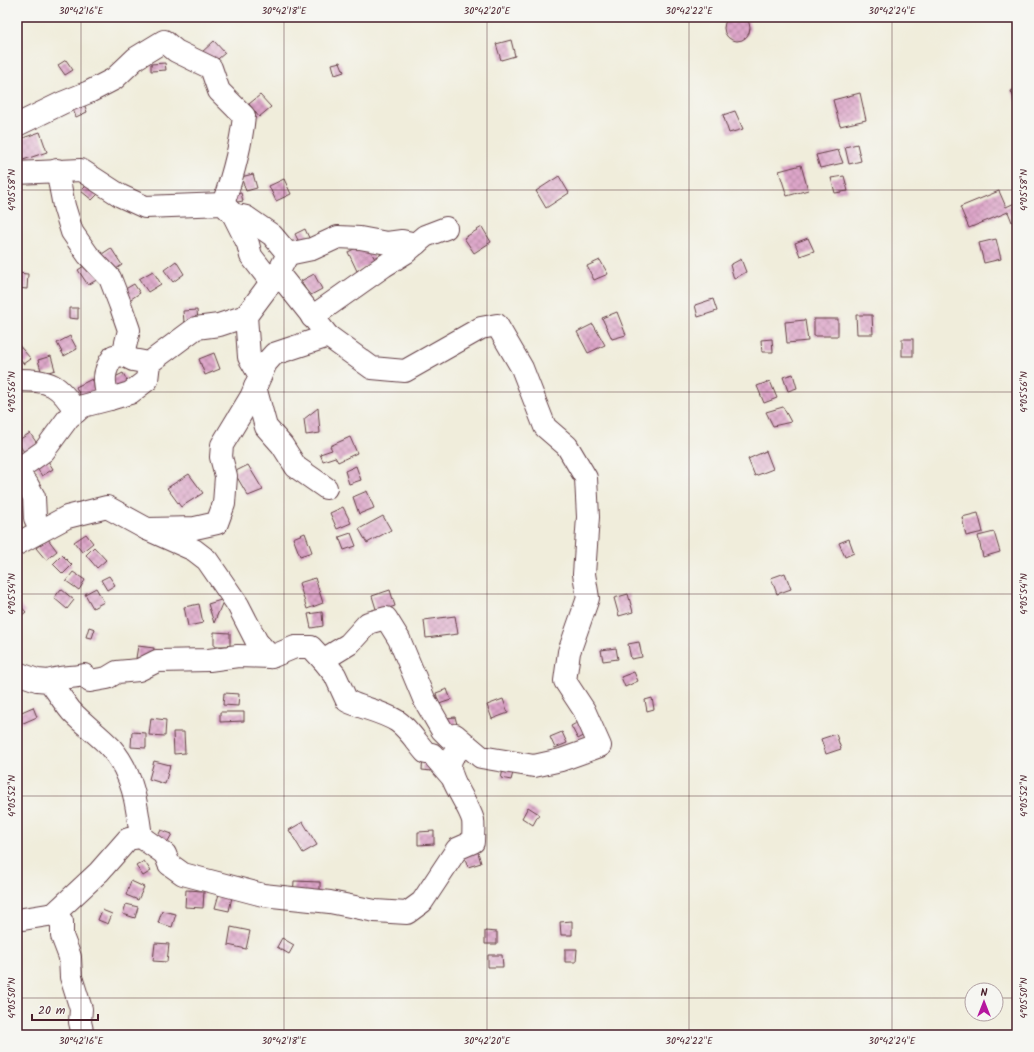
<svg xmlns="http://www.w3.org/2000/svg" width="1034" height="1052" font-family="Kalam,sans-serif">
	<style>
		.building { fill: url(#building-cross-hatch) }
		.lines { fill: none; stroke-linecap: round; stroke-linejoin: round }
		.minor-casing { stroke: #633e45; stroke-width: 24 }
		.minor { stroke: #fff; stroke-width: 22 }
		.ticks { fill: none; stroke: #4a1f2b; stroke-width: 1; stroke-opacity: 0.45 }
		.neatline { fill: none; stroke: #4a1f2b; stroke-width: 1.5 }
		.ticks-label { font-size: 10px; text-anchor: middle; fill: #4a1f2b }
	</style>
	<defs>
		<pattern id="building-cross-hatch" width="8" height="8" patternUnits="userSpaceOnUse"><rect width="8" height="8" fill="#dda6c9"/><path d="M0 0l8 8M0 8l8-8" fill="none" stroke="#b587a3"/></pattern>
	</defs>
	<rect width="100%" height="100%" fill="#f6f6f2"/>
	<filter id="ink" filterUnits="userSpaceOnUse"><feTurbulence type="fractalNoise" baseFrequency=".025" numOctaves="2"/><feDisplacementMap in="SourceGraphic" scale="8" xChannelSelector="R" yChannelSelector="G"/><feConvolveMatrix kernelMatrix="1 2 1 2 8 2 1 2 1" color-interpolation-filters="sRGB"/></filter>
	<filter id="wash" filterUnits="userSpaceOnUse"><feTurbulence type="fractalNoise" baseFrequency=".012" numOctaves="4" result="noise"/><feDisplacementMap in="SourceGraphic" scale="16" xChannelSelector="R" yChannelSelector="G"/><feGaussianBlur stdDeviation="0.9" result="paint"/><feColorMatrix in="noise" values="0 0 0 0 0 0 0 0 0 0 0 0 0 0 0 0 0 1.4 0 .05"/><feComposite in="paint" operator="in"/></filter>
	<g filter="url(#wash)">
		<rect width="100%" height="100%" fill="#f0eddb"/>
		<g id="blocks">
			<g class="building">
				<circle cx="737" cy="28" r="13"/>
				<polygon points="511,40 515,56 501,60 496,44"/>
				<polygon points="214,41 225,53 212,64 201,53"/>
				<polygon points="66,60 73,70 65,75 58,65"/>
				<polygon points="340,62 344,72 335,75 332,64"/>
				<polygon points="165,63 166,70 151,71 151,64"/>
				<polygon points="1017,88 1017,105 1011,91"/>
				<polygon points="860,93 866,120 840,126 833,100"/>
				<polygon points="260,95 271,107 259,117 249,104"/>
				<polygon points="82,98 87,112 76,117 70,102"/>
				<polygon points="735,111 743,129 729,133 723,115"/>
				<polygon points="40,132 47,152 17,162 17,140"/>
				<polygon points="857,144 861,161 849,164 845,147"/>
				<polygon points="838,150 843,163 820,168 816,155"/>
				<polygon points="801,165 808,190 787,196 779,171"/>
				<polygon points="253,174 257,188 246,191 241,177"/>
				<polygon points="559,176 569,193 546,208 536,191"/>
				<polygon points="844,176 848,191 835,193 831,178"/>
				<polygon points="284,179 291,194 276,201 269,186"/>
				<polygon points="91,181 101,191 92,200 81,191"/>
				<polygon points="999,191 1006,207 1017,202 1017,220 1012,222 1008,212 969,228 960,207"/>
				<polygon points="241,193 243,201 232,203 230,195"/>
				<polygon points="482,227 491,242 474,253 464,238"/>
				<polygon points="305,229 310,240 300,244 295,234"/>
				<polygon points="808,238 814,251 800,256 795,243"/>
				<polygon points="996,239 1001,259 984,263 979,243"/>
				<polygon points="366,243 376,261 357,271 348,252"/>
				<polygon points="111,248 122,265 110,273 99,256"/>
				<polygon points="741,259 746,272 734,279 730,265"/>
				<polygon points="600,260 608,274 594,280 587,266"/>
				<polygon points="176,261 184,274 173,282 164,270"/>
				<polygon points="90,262 100,278 88,285 78,270"/>
				<polygon points="153,271 161,284 148,292 139,279"/>
				<polygon points="17,273 28,274 27,289 17,288"/>
				<polygon points="314,274 322,289 309,296 301,281"/>
				<polygon points="134,284 140,293 128,301 122,291"/>
				<polygon points="713,299 717,311 698,317 695,305"/>
				<polygon points="69,308 78,308 78,319 69,318"/>
				<polygon points="197,310 198,321 184,322 183,311"/>
				<polygon points="617,312 626,335 612,339 602,318"/>
				<polygon points="856,315 872,315 873,334 857,334"/>
				<rect x="814" y="319" width="24" height="17"/>
				<polygon points="805,320 808,341 787,343 785,322"/>
				<polygon points="593,324 605,345 588,353 577,332"/>
				<polygon points="70,336 77,349 64,356 57,343"/>
				<polygon points="772,339 773,352 762,352 761,340"/>
				<rect x="902" y="339" width="11" height="17"/>
				<polygon points="17,343 31,359 24,364 17,356"/>
				<polygon points="214,353 220,369 205,375 199,359"/>
				<polygon points="51,356 55,370 42,374 38,360"/>
				<polygon points="123,373 130,386 115,393 109,380"/>
				<polygon points="793,374 797,388 788,391 783,377"/>
				<polygon points="92,379 101,396 84,404 76,387"/>
				<polygon points="770,381 777,398 764,403 757,386"/>
				<polygon points="783,407 791,422 773,426 766,412"/>
				<polygon points="318,408 320,433 306,435 304,419"/>
				<polygon points="30,433 40,448 27,457 17,441"/>
				<polygon points="350,437 357,453 338,462 335,457 323,461 320,454 332,450 330,446"/>
				<polygon points="766,451 773,469 755,476 748,459"/>
				<polygon points="45,456 53,469 42,476 34,464"/>
				<polygon points="248,465 263,490 248,496 234,472"/>
				<polygon points="356,466 361,480 349,484 345,471"/>
				<polygon points="189,474 203,493 181,507 167,488"/>
				<polygon points="367,491 374,508 359,514 353,497"/>
				<polygon points="343,507 351,523 337,529 330,513"/>
				<polygon points="978,513 983,532 966,536 962,517"/>
				<polygon points="383,516 391,530 367,543 359,529"/>
				<polygon points="994,532 1000,552 983,557 978,536"/>
				<polygon points="305,533 312,552 300,556 293,538"/>
				<polygon points="351,533 356,546 344,550 339,537"/>
				<polygon points="86,534 93,543 82,552 74,542"/>
				<polygon points="48,539 57,551 46,560 36,548"/>
				<polygon points="849,539 854,553 845,557 839,543"/>
				<polygon points="94,547 106,560 97,568 86,555"/>
				<polygon points="62,555 72,565 63,574 53,564"/>
				<polygon points="73,572 85,580 79,590 66,581"/>
				<polygon points="785,573 791,589 777,594 771,578"/>
				<polygon points="109,576 115,585 107,590 101,580"/>
				<polygon points="315,578 323,603 307,609 299,583"/>
				<polygon points="96,588 104,602 93,608 85,594"/>
				<polygon points="61,589 74,600 67,609 54,598"/>
				<polygon points="390,590 395,606 377,612 372,596"/>
				<polygon points="628,594 633,612 619,616 614,598"/>
				<polygon points="224,599 214,623 208,604"/>
				<polygon points="17,602 26,612 17,619"/>
				<polygon points="199,604 203,623 188,626 184,607"/>
				<polygon points="322,612 323,626 311,628 308,614"/>
				<polygon points="455,616 458,634 426,638 424,620"/>
				<polygon points="89,627 95,629 92,638 86,637"/>
				<polygon points="214,632 230,633 230,646 214,646"/>
				<polygon points="639,642 642,657 631,659 628,644"/>
				<polygon points="138,646 154,648 152,661 136,658"/>
				<polygon points="616,648 618,659 603,661 601,650"/>
				<polygon points="634,672 638,681 625,687 621,677"/>
				<polygon points="447,689 451,700 439,704 436,693"/>
				<polygon points="224,693 239,694 238,706 223,705"/>
				<polygon points="652,698 654,709 647,711 645,700"/>
				<polygon points="503,699 508,713 492,719 487,705"/>
				<polygon points="33,707 37,717 21,724 17,714"/>
				<polygon points="220,712 244,712 244,721 220,722"/>
				<polygon points="455,717 458,728 449,729 447,718"/>
				<polygon points="151,718 166,720 165,736 149,735"/>
				<polygon points="582,720 589,733 578,739 571,726"/>
				<polygon points="132,732 146,733 146,748 131,747"/>
				<polygon points="173,732 184,732 185,753 174,754"/>
				<polygon points="562,732 567,743 555,748 550,737"/>
				<polygon points="836,734 841,749 826,754 821,739"/>
				<polygon points="423,756 432,757 431,771 422,770"/>
				<polygon points="154,761 170,765 165,784 149,779"/>
				<polygon points="504,766 514,769 511,780 501,778"/>
				<polygon points="528,807 539,814 533,825 522,818"/>
				<polygon points="303,822 317,845 303,853 289,830"/>
				<polygon points="161,830 172,834 167,843 157,838"/>
				<polygon points="434,831 434,844 418,845 418,832"/>
				<polygon points="477,849 481,863 468,867 463,853"/>
				<polygon points="144,861 151,871 143,876 136,866"/>
				<polygon points="131,881 144,887 138,900 126,895"/>
				<polygon points="294,881 320,882 320,898 293,897"/>
				<polygon points="186,890 204,891 203,908 185,907"/>
				<polygon points="219,894 232,897 229,911 215,908"/>
				<polygon points="126,904 138,907 135,918 123,914"/>
				<polygon points="102,910 112,914 108,924 98,920"/>
				<polygon points="162,911 176,914 172,927 158,923"/>
				<polygon points="572,921 572,935 561,935 560,922"/>
				<polygon points="231,927 250,931 246,949 228,945"/>
				<polygon points="485,931 497,932 497,944 485,944"/>
				<polygon points="282,938 294,945 289,954 277,947"/>
				<polygon points="155,943 169,944 167,962 153,961"/>
				<polygon points="565,949 577,949 576,962 565,962"/>
				<polygon points="488,955 502,955 503,967 488,967"/>
			</g>
		</g>
	</g>
	<g filter="url(#ink)">
		<use href="#blocks" fill-opacity="0" stroke="#633e45" stroke-width="1"/>
		<g class="lines">
			<defs>
				<g id="minor">
					<path d="M17,125L62,103L89,92L114,79L136,58L164,41L176,51L211,68L219,91L244,116C241,146 233,175 223,204"/>
					<polyline points="57,170 64,206 72,232 88,255 110,278 120,304 129,330 123,355"/>
					<polyline points="17,173 81,170 121,196 145,207 223,204 233,214 246,217 272,235 288,254 278,273 328,336 372,368 405,371 481,328 497,325 522,368 545,427 567,446 586,478 588,517 584,574 588,598 569,652 565,681 584,710 600,746 561,760 534,766 481,757 455,735 450,738 442,730 424,699 399,639 386,618 368,623 349,644 323,660 311,647 295,647 271,657 257,642 238,605 207,560 194,550 147,529"/>
					<polyline points="233,214 248,244 251,256 272,283"/>
					<polyline points="288,254 312,249 338,237 360,238 387,243 402,241 416,244"/>
					<polyline points="312,317 384,266 405,253 425,236 446,228"/>
					<path d="M149,363L133,360L123,355L114,356C103,370 102,383 110,399L130,393L147,380L149,363L196,328L219,325L246,316"/>
					<polyline points="260,376 249,357 246,316 278,273"/>
					<path d="M17,380C50,380 59,384 76,412"/>
					<polyline points="255,387 266,427 282,445 296,467 326,488"/>
					<polyline points="17,470 44,451 69,417 83,406 110,399"/>
					<polyline points="17,473 27,484 34,497 35,518 41,531"/>
					<polyline points="17,544 67,517 107,507 147,529 195,528 217,523 224,504 226,476 221,457 222,445 251,397 266,363 274,354 328,336"/>
					<path d="M323,660L335,675L347,701C364,709 381,711 397,721C408,728 417,743 426,753L432,754L451,776"/>
					<path d="M17,673L37,680L49,681C57,691 63,701 71,711C83,724 99,735 111,748C133,773 137,805 141,837"/>
					<path d="M49,681C59,676 73,678 84,675L90,681L107,678L117,672L139,670L157,661L209,660L238,656L271,657"/>
					<polyline points="54,914 62,922 62,936 70,957 71,977 81,1009 80,1022 83,1035"/>
					<path d="M17,920L54,914L99,872L128,839L141,837L165,854L169,864L183,874L263,895L330,902L375,911L407,913L422,902L457,849L473,842C473,835 474,827 473,820C466,795 429,761 467,746"/>
				</g>
			</defs>
			<use href="#minor" class="minor-casing"/>
			<use href="#minor" class="minor"/>
		</g>
	</g>
	<path class="ticks" d="M81,17V1035M284,17V1035M487,17V1035M689,17V1035M892,17V1035M17,190H1017M17,392H1017M17,594H1017M17,796H1017M17,998H972M996,998H1017"/>
	<rect width="1034" height="1052" fill="none" stroke="#f6f6f2" stroke-width="44"/>
	<g transform="translate(984 1002)"><circle r="19" fill="#f6f6f2" stroke="#b1a0a2"/>
	<path d="M0-3L7 15L0 10L-7 15Z" fill="#b5179e"/>
	<text y="-6" font-size="11" font-weight="bold" text-anchor="middle" fill="#4a1f2b">N</text>
	</g>
	<path d="M32 1014v6h66v-6" fill="none" stroke="#4a1f2b" stroke-width="2"/>
	<text x="38" y="1014" font-size="12" fill="#4a1f2b" stroke="#f6f6f2" stroke-width="3" paint-order="stroke">20 m</text>
	<rect x="22" y="22" width="990" height="1008" class="neatline"/>
	<g class="ticks-label">
		<text x="81" y="14">30°42'16"E</text>
		<text x="284" y="14">30°42'18"E</text>
		<text x="487" y="14">30°42'20"E</text>
		<text x="689" y="14">30°42'22"E</text>
		<text x="892" y="14">30°42'24"E</text>
		<text transform="translate(11 190) rotate(-90)" y="4">4°05'58"N</text>
		<text transform="translate(1023 190) rotate(-90)" y="4">4°05'58"N</text>
		<text transform="translate(11 392) rotate(-90)" y="4">4°05'56"N</text>
		<text transform="translate(1023 392) rotate(-90)" y="4">4°05'56"N</text>
		<text transform="translate(11 594) rotate(-90)" y="4">4°05'54"N</text>
		<text transform="translate(1023 594) rotate(-90)" y="4">4°05'54"N</text>
		<text transform="translate(11 796) rotate(-90)" y="4">4°05'52"N</text>
		<text transform="translate(1023 796) rotate(-90)" y="4">4°05'52"N</text>
		<text transform="translate(11 998) rotate(-90)" y="4">4°05'50"N</text>
		<text transform="translate(1023 998) rotate(-90)" y="4">4°05'50"N</text>
		<text x="81" y="1044">30°42'16"E</text>
		<text x="284" y="1044">30°42'18"E</text>
		<text x="487" y="1044">30°42'20"E</text>
		<text x="689" y="1044">30°42'22"E</text>
		<text x="892" y="1044">30°42'24"E</text>
	</g>
</svg>
